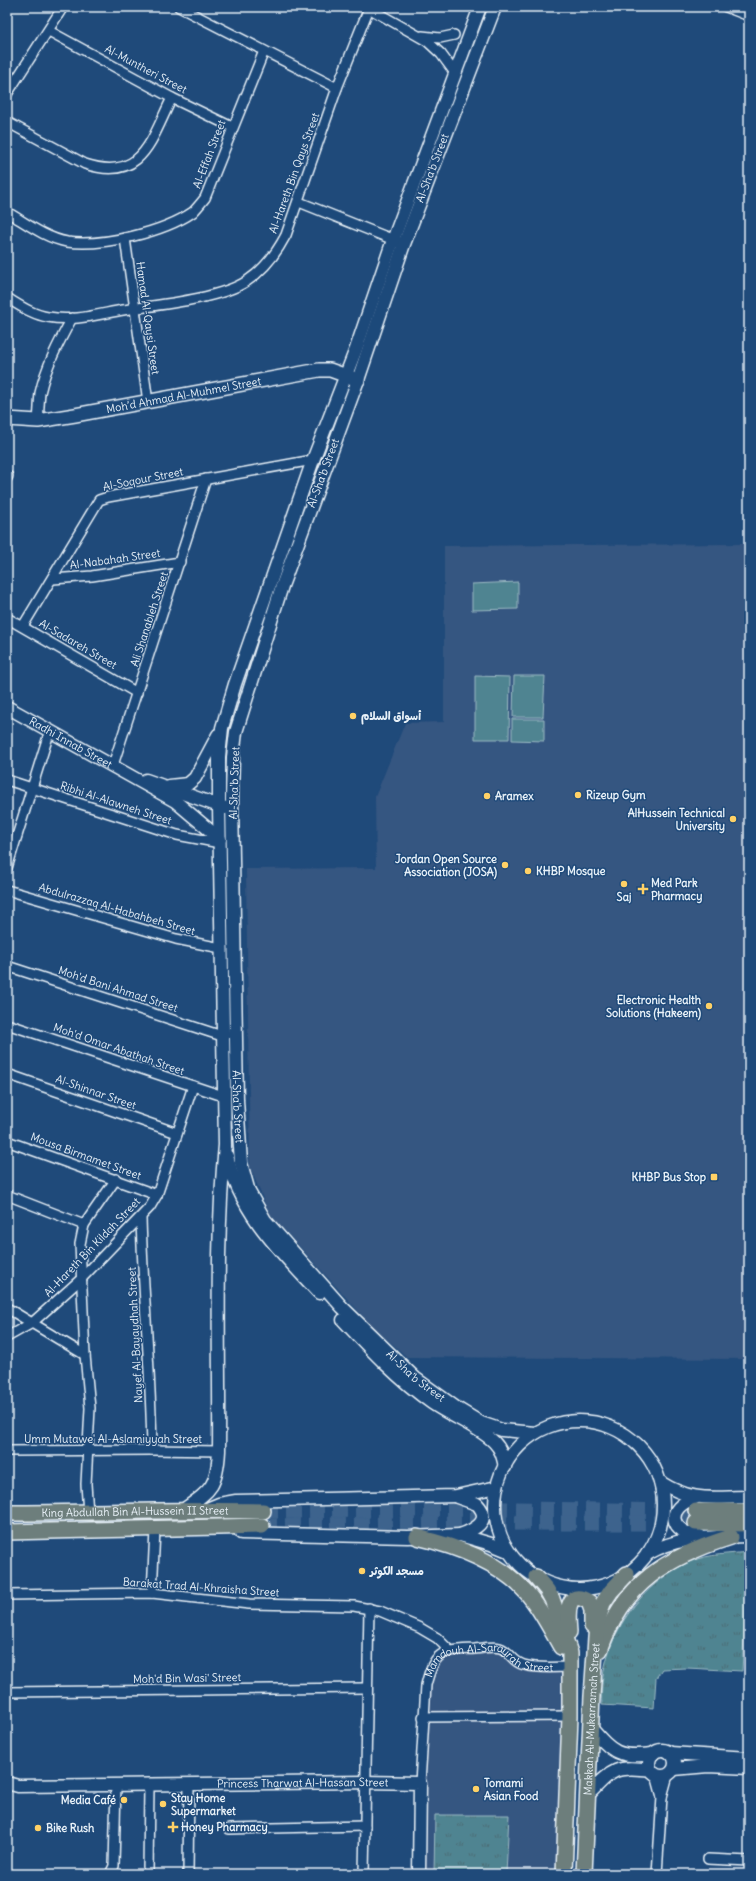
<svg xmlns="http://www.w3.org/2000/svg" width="756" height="1881" font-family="Delius,'Playpen Sans Arabic',sans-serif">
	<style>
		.built { fill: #365681 }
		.grass { fill: url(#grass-tufts); stroke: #9cbac4 }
		.green { fill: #508491; stroke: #9cbac4 }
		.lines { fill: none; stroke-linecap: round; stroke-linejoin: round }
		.trunk-tunnel { stroke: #3d638d; stroke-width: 15; stroke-dasharray: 15 8; stroke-linecap: butt }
		.minor-casing { stroke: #e8f1f8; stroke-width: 12 }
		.tertiary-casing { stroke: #e8f1f8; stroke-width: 15 }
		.secondary-casing { stroke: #e8f1f8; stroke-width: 16 }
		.primary-casing { stroke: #e8f1f8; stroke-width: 18 }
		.trunk-casing { stroke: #e8f1f8; stroke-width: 18 }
		.minor { stroke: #1f4a7a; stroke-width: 9 }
		.tertiary { stroke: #1f4a7a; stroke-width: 12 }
		.secondary { stroke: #1f4a7a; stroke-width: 13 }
		.primary { stroke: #6d7e7c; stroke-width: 15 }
		.trunk { stroke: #6d7e7c; stroke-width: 15 }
		.poi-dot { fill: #ffd166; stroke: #1f4a7a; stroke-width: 1.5 }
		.labels { text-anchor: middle; stroke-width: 3; stroke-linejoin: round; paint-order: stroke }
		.street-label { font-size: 11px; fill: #e8f1f8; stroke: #1f4a7a }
		.poi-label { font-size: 11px; font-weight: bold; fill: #e8f1f8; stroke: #1f4a7a; text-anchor: start }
	</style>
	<defs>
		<pattern id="grass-tufts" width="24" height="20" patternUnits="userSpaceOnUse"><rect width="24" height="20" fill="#508491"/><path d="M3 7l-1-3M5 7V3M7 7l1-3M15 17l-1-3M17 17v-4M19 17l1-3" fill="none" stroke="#4c6c75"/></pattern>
	</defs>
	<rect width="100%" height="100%" fill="#1f4a7a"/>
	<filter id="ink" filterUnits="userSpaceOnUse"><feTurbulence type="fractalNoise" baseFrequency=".025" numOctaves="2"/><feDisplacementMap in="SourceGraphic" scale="8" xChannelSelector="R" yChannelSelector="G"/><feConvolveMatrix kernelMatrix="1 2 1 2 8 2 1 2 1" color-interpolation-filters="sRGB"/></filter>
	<g filter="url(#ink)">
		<g class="built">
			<polygon points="749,544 749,1359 407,1357 372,1326 269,1213 250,1167 246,869 376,868 375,797 405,723 444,722 444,546"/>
			<polygon points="505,1648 517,1658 535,1663 568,1661 564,1874 419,1874 426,1685 439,1655"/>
		</g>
		<g class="grass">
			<path d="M749,1552L742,1671L687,1668L662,1669L656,1678L654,1708L602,1705C597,1646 637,1584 692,1561C709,1554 730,1554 749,1552Z"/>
			<polygon points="435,1815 509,1815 506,1874 434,1874"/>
		</g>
		<g class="green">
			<polygon points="518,582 518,609 472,610 472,584"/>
			<polygon points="475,676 510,677 509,739 475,739"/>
			<polygon points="514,676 545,676 543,717 513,717"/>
			<polygon points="512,719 544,719 544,741 512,740"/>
		</g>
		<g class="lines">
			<g class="trunk-tunnel">
				<polyline points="263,1511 506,1509 696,1511"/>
				<polyline points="262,1526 466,1523 696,1523"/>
			</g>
			<defs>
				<g id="minor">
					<polyline points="179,7 337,88"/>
					<polyline points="367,7 427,41 441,54 455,73"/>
					<polyline points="726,7 749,16"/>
					<polyline points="49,31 172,98 232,127"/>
					<polyline points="422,36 440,38 454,35"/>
					<polyline points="7,94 63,7"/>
					<path d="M7,122L85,164C143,183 151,139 172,98"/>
					<polyline points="299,202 399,242"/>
					<path d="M7,212C26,223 45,238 67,242C102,247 164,232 193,212C197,208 201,203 205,198L264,51"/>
					<polyline points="125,238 148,402"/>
					<path d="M7,298C19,305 33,315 48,317C73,322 99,314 123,310C157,305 220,299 247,281C265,269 276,254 286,235L337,88L369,8"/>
					<path d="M38,421C39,412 39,402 40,393C46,366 59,342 72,318"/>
					<polyline points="7,478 8,476"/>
					<polyline points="53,579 92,576 180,562"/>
					<polyline points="7,618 137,693"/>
					<polyline points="23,626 99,500 108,497 313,460"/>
					<polyline points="113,765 206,479"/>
					<polyline points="7,780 177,835 220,843"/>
					<polyline points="7,868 50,730"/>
					<polyline points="7,890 176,939 221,948"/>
					<polyline points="7,966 222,1036"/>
					<polyline points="7,1024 223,1096"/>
					<polyline points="7,1074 177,1133"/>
					<polyline points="7,1141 157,1195"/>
					<polyline points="7,1195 84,1225"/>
					<path d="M141,1218C143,1295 151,1372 152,1450"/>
					<polyline points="7,1308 85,1355"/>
					<polyline points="7,1337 32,1323 81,1279 150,1207 157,1195 193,1086"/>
					<polyline points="7,1451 152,1450 219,1451"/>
					<polyline points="88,1513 86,1484 90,1408 85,1355 80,1244 84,1225 116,1179"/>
					<polyline points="152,1593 155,1530"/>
					<polyline points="7,1595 152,1593 249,1604 354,1606 380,1611 420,1628 437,1638 449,1650"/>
					<polyline points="7,1692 367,1688"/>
					<polyline points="423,1717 570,1716"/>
					<polyline points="656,1775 662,1797"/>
					<path id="s1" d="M420,1783L426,1685C435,1649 443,1651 475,1649C483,1648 493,1646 500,1648C510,1651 512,1662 524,1665C539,1669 555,1667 570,1667"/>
					<polyline points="229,1829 365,1826"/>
					<polyline points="708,1859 749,1861"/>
					<polyline points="110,1874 114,1866 116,1785"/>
					<polyline points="148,1874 149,1785"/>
					<polyline points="188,1874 189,1784"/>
					<polyline points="364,1874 369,1608"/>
					<polyline points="657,1874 662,1797 668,1775"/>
				</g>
				<g id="tertiary">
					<path id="s2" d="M495,7L404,244L358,380L282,586L236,732L233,757L232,799L237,1100L241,1163L249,1192L265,1220L342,1307L415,1378L458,1409L481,1423L502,1430L535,1433"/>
					<path id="s3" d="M7,707L175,801L220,839"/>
					<polyline points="146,780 225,808"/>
					<polyline points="169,786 188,784 195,778 218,735"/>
					<path d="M227,1156C240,1213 280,1251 319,1293"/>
					<path d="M343,1320C370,1349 399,1380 432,1403C451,1416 479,1427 494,1442C501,1449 503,1457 505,1467"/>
					<circle cx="579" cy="1505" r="84"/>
					<path d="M660,1482C693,1503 712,1497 749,1497"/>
					<path d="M457,1497L477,1504C493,1521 474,1530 460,1535"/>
					<path d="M695,1498C664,1508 670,1533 700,1536"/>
					<polyline points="207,1509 219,1504 236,1501 456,1496 497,1487"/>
					<path d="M183,1510C211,1490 217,1487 219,1451C220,1349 215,1246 225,1145L219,806V757L222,728L235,684L313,460L356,349L393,240L480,7"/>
					<polyline points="241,1533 408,1537 460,1535 491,1544 508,1551 510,1553"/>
					<path d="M647,1554C678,1536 714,1537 749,1536"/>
					<path d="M591,1728C613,1753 618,1758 653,1754"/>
					<circle cx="662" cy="1763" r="13"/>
					<polyline points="670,1753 749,1758"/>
					<polyline points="674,1769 708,1766 749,1768"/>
					<path id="s4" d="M7,1783L18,1786L365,1782L420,1783L419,1874"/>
					<path d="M588,1795C612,1770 615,1765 651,1770"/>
				</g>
				<g id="secondary">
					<path id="s5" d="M7,419L38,421L75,415L319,370H330L358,380"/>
				</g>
				<g id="primary">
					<path d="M417,1537C456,1546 499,1561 527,1593C541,1609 550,1628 561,1647"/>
					<polyline points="536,1577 547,1590 552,1599 570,1653 570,1716 564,1874"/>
					<path d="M569,1632C568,1619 564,1586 589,1602L592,1610V1626"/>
					<path d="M600,1650C623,1583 667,1557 731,1537"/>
					<path id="s6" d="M584,1874L592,1696L597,1623L603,1603L611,1591L627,1574"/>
				</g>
				<g id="trunk">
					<polyline points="696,1511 749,1511"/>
					<path id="s7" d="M7,1513C92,1513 178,1509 263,1511"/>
					<polyline points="696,1523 749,1524"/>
					<polyline points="7,1532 262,1526"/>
				</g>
			</defs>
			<use href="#minor" class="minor-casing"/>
			<use href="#tertiary" class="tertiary-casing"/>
			<use href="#secondary" class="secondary-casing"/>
			<use href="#primary" class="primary-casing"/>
			<use href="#trunk" class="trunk-casing"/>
			<use href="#minor" class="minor"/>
			<use href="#tertiary" class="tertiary"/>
			<use href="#secondary" class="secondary"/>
			<use href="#primary" class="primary"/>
			<use href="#trunk" class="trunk"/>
		</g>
	</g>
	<g class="poi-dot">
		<circle cx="353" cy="716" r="4"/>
		<circle cx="578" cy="795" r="4"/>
		<circle cx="487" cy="796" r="4"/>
		<circle cx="733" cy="819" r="4"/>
		<circle cx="505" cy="865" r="4"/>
		<circle cx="528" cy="871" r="4"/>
		<circle cx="624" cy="884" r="4"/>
		<path d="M641 883h4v4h4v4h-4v4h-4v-4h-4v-4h4z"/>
		<circle cx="709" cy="1006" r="4"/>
		<rect x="710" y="1173" width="8" height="8" rx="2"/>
		<circle cx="362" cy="1571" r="4"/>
		<circle cx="476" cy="1789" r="4"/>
		<circle cx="124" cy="1800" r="4"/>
		<circle cx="163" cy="1804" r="4"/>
		<path d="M171 1821h4v4h4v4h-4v4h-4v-4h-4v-4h4z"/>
		<circle cx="38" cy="1828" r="4"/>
	</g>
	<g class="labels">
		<g class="street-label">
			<text transform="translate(146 69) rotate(28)" y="4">Al-Muntheri Street</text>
			<text transform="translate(209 154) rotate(-69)" y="4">Al-Effah Street</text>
			<text transform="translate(432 168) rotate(-69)" y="4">Al-Sha'b Street</text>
			<text transform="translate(294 173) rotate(-70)" y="4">Al-Hareth Bin Qays Street</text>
			<text transform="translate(148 318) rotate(82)" y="4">Hamad Al-Qaysi Street</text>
			<text dy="4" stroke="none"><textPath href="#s5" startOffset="179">Moh’d Ahmad Al-Muhmel Street</textPath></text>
			<text transform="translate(323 473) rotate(-70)" y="4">Al-Sha'b Street</text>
			<text transform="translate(143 479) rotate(-11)" y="4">Al-Soqour Street</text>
			<text transform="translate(115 559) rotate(-8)" y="4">Al-Nabahah Street</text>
			<text transform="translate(149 619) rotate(-72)" y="4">Ali Shanableh Street</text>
			<text transform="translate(78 644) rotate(30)" y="4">Al-Sadareh Street</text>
			<text dy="4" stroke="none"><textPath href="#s3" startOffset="73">Radhi Innab Street</textPath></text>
			<text transform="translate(234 783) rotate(-88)" y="4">Al-Sha'b Street</text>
			<text transform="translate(116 803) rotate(18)" y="4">Ribhi Al-Alawneh Street</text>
			<text transform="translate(117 909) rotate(16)" y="4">Abdulrazzaq Al-Habahbeh Street</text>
			<text transform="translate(118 989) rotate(18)" y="4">Moh'd Bani Ahmad Street</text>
			<text transform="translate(119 1049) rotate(19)" y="4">Moh'd Omar Abathah Street</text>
			<text transform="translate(96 1092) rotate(19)" y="4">Al-Shinnar Street</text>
			<text dy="4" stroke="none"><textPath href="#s2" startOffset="1145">Al-Sha'b Street</textPath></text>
			<text transform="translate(86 1156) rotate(20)" y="4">Mousa Birmamet Street</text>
			<text transform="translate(92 1247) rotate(-46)" y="4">Al-Hareth Bin Kildah Street</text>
			<text transform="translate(135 1335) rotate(-93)" y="4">Nayef Al-Bayaydhah Street</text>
			<text dy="4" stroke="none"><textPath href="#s2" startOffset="1481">Al-Sha'b Street</textPath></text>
			<text x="113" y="1443">Umm Mutawe' Al-Aslamiyyah Street</text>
			<text dy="4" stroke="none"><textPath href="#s7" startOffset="128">King Abdullah Bin Al-Hussein II Street</textPath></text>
			<text transform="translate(201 1587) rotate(4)" y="4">Barakat Trad Al-Khraisha Street</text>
			<text dy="4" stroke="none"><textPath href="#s1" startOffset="179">Mamdouh Al-Sarayrah Street</textPath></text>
			<text transform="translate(187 1678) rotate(-1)" y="4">Moh'd Bin Wasi' Street</text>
			<text dy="4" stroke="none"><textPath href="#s6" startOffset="155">Makkah Al-Mukarramah Street</textPath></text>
			<text dy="4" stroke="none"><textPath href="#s4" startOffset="296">Princess Tharwat Al-Hassan Street</textPath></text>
		</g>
		<g class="poi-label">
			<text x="361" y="720">أسواق السلام</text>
			<text x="586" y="799">Rizeup Gym</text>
			<text x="495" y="800">Aramex</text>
			<text x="725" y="817" text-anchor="end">AlHussein Technical<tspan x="725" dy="13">University</tspan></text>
			<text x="497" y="863" text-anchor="end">Jordan Open Source<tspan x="497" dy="13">Association (JOSA)</tspan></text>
			<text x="536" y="875">KHBP Mosque</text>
			<text x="651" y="887">Med Park<tspan x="651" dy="13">Pharmacy</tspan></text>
			<text x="624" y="901" text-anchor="middle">Saj</text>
			<text x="701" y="1004" text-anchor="end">Electronic Health<tspan x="701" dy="13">Solutions (Hakeem)</tspan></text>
			<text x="706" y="1181" text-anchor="end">KHBP Bus Stop</text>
			<text x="370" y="1575">مسجد الكوثر</text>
			<text x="484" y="1787">Tomami<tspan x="484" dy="13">Asian Food</tspan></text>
			<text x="171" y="1802">Stay Home<tspan x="171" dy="13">Supermarket</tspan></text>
			<text x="116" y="1804" text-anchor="end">Media Café</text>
			<text x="181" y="1831">Honey Pharmacy</text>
			<text x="46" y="1832">Bike Rush</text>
		</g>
	</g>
	<rect width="756" height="1881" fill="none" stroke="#1f4a7a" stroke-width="24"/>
	<rect x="12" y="12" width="732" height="1857" fill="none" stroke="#e8f1f8" stroke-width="1.5" filter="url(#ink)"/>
</svg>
